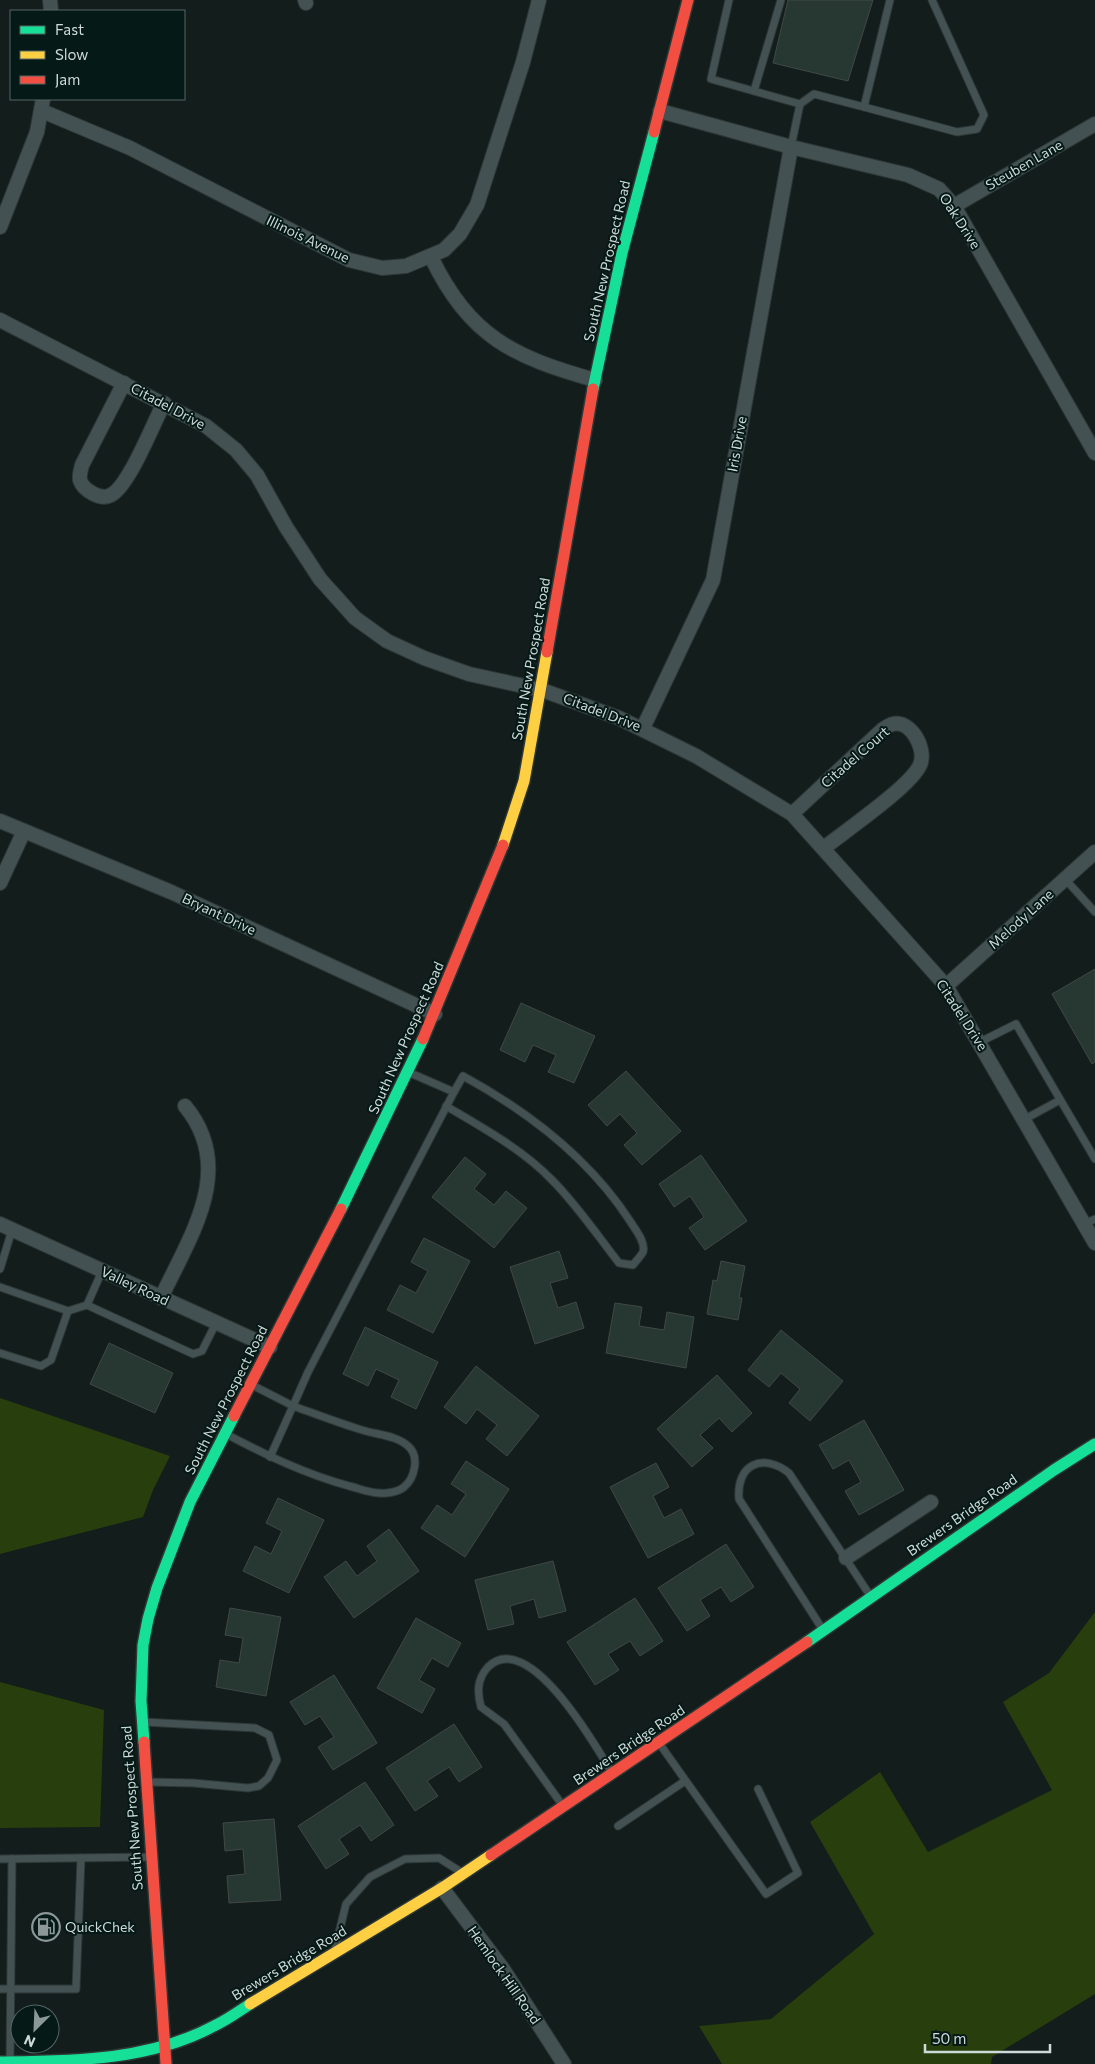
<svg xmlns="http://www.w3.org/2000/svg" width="1095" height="2064" font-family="Commissioner,sans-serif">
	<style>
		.green { fill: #293e0d }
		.building { fill: #273832; stroke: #414846 }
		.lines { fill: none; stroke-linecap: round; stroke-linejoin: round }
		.lane-casing { stroke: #2d3735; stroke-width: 9 }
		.street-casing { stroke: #2d3735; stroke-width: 16 }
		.fast-casing { stroke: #2d3735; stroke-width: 14 }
		.slow-casing { stroke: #2d3735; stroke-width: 14 }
		.jam-casing { stroke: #2d3735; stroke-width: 14 }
		.lane { stroke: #435153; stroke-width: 7 }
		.street { stroke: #435153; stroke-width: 14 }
		.fast { stroke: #16e098; stroke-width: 11 }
		.slow { stroke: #ffcf43; stroke-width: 11 }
		.jam { stroke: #f24e42; stroke-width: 11 }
		.labels { text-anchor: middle; stroke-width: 4; stroke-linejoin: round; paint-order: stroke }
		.street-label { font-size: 14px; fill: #cedad8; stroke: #051916 }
		.poi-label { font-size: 14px; fill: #cedad8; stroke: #051916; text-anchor: start }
	</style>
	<rect width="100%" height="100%" fill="#121d1c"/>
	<g class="green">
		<polygon points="0,1398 170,1456 153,1490 143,1517 0,1554"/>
		<polygon points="1095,1612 1095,1994 992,2057 991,2064 722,2064 699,2026 771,2019 874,1934 810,1822 880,1772 928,1852 1052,1790 1003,1702 1049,1673"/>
		<polygon points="0,1682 104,1710 100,1827 0,1828"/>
	</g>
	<g class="building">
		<polygon points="788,0 873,0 848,81 773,63"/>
		<polygon points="1095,969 1095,1062 1092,1064 1052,994"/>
		<polygon points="521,1003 595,1036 574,1083 548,1072 556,1055 533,1045 525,1062 500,1050"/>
		<polygon points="626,1071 681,1131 642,1165 624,1145 637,1133 620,1114 607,1126 588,1105"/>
		<polygon points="701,1155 747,1221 705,1250 689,1228 704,1217 690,1196 674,1207 659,1184"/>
		<polygon points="465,1157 486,1174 474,1189 494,1205 506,1191 527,1208 494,1248 432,1197"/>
		<polygon points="424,1238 470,1261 433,1333 387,1310 400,1285 416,1293 428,1271 411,1262"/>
		<polygon points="559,1251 568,1278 550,1283 558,1308 576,1302 584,1328 535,1344 510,1267"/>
		<polygon points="721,1261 745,1266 739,1298 742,1298 738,1320 707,1314 713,1280 717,1281"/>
		<polygon points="615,1303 642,1307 639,1326 664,1330 667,1312 694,1317 686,1368 606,1353"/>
		<polygon points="365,1327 438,1362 416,1409 391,1397 399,1380 376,1369 368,1386 343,1374"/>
		<polygon points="781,1330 843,1381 810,1421 789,1403 800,1389 781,1373 769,1387 748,1370"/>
		<polygon points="109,1343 173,1373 155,1413 90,1384"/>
		<polygon points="476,1366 539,1416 507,1456 486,1439 497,1425 477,1409 466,1424 444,1407"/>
		<polygon points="717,1375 752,1413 732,1432 719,1418 700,1435 713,1448 692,1467 657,1429"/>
		<polygon points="864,1420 904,1490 859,1515 845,1491 861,1482 849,1460 833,1469 819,1445"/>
		<polygon points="466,1461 509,1489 465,1557 421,1528 437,1505 452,1515 466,1494 451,1484"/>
		<polygon points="656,1463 669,1487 653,1496 664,1518 681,1509 694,1534 648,1558 610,1487"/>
		<polygon points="278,1498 324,1520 289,1593 243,1571 255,1546 271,1554 282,1531 266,1523"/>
		<polygon points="389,1529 419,1571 354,1618 324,1577 346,1561 357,1576 377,1561 367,1546"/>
		<polygon points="726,1544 754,1587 731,1602 721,1587 700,1600 710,1616 687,1631 658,1588"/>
		<polygon points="553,1561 566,1611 539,1618 534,1599 510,1606 514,1624 488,1630 475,1580"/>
		<polygon points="635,1598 663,1641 640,1656 630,1641 608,1654 619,1670 595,1685 567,1642"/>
		<polygon points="230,1608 281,1617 266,1696 216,1687 220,1660 239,1663 243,1638 225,1635"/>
		<polygon points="416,1618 461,1643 448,1667 432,1658 419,1680 435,1689 422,1713 377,1688"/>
		<polygon points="334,1675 377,1743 333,1770 318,1747 334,1737 320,1716 305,1725 290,1702"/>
		<polygon points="454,1724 482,1767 459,1782 449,1767 427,1781 438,1796 415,1811 386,1768"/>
		<polygon points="365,1782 394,1825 371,1841 360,1825 339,1839 349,1854 326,1869 298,1826"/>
		<polygon points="274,1819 281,1900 229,1903 227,1876 245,1874 243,1849 225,1851 223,1823"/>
	</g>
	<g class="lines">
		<defs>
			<g id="lane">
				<polyline points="729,0 711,79 800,104 791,147"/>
				<polyline points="754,91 781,0"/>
				<polyline points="800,104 814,94 864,107 890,0"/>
				<polyline points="864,107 957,132 977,129 984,115 932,0"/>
				<polyline points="1065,879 1095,912"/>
				<polyline points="980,1042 1016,1024 1095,1159"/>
				<path d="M446,1106C483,1128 522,1149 552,1180C577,1205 597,1235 619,1263L633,1265C636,1261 641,1256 643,1252C646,1242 635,1229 630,1221C589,1158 529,1112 463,1076L454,1092"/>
				<polyline points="1025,1119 1060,1100"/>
				<polyline points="1084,1224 1095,1219"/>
				<polyline points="0,1269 12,1230"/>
				<polyline points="102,1271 87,1305 193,1354 202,1351 216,1323"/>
				<polyline points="0,1287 68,1311 87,1305"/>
				<polyline points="0,1353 41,1366 51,1360 68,1311"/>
				<polyline points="252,1385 293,1406 270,1457"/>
				<path d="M226,1434C266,1455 305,1474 349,1486C358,1488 369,1493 379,1493C386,1494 398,1492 404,1487C415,1478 420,1456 408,1446C396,1435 377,1435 362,1430C339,1423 316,1414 293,1406L308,1372L454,1092L408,1072"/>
				<path d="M823,1630L739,1499C736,1465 762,1452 789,1473L871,1597"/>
				<polyline points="144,1722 255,1728 269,1735 277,1760 268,1778 259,1786 248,1788 193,1783 148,1782"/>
				<polyline points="659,1743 766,1894 798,1873 758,1789"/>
				<path d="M563,1806L504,1724L481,1707C477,1692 477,1679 488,1667C528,1627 596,1746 612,1773"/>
				<polyline points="618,1826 685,1781"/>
				<polyline points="0,1859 150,1857"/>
				<polyline points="335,1949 346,1904 370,1877 405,1859 439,1858 461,1872"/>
				<polyline points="0,1989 76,1989 81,1858"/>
				<polyline points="10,2061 12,1859"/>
			</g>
			<g id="street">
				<polyline points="50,0 51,11"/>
				<polyline points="305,0 306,3"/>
				<polyline points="42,111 130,148 349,260 382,268 406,266 444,250 460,234 477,205 523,62 539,0"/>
				<polyline points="660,111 791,147 908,175 939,189 954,206 1095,453"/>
				<polyline points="954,206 1095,124"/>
				<polyline points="0,227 37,132 43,99"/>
				<path d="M431,257C470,337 513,357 595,380"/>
				<polyline points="0,320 206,426 236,450 257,475 286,527 320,579 355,618 387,641 424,658 469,674 542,690 619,718 696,756 792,814 946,986 1095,1243"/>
				<path d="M124,383L82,465C81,469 79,475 80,480C83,490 101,501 111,495C129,486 153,424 164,403"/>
				<polyline points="643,728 713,580 791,147"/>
				<path d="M792,814L882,730C885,728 889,725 893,724C911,720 927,749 920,765C910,787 845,831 824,848"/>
				<polyline points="0,821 171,892 435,1014"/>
				<polyline points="0,883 24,831"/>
				<polyline points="946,986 1095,852"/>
				<polyline points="0,1224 270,1347"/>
				<path d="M161,1298C190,1236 237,1169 185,1106"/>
				<polyline points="846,1558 931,1502"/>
				<polyline points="442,1888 503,1969 564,2064"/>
			</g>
			<g id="fast">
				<polyline points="593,389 622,253 654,132"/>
				<polyline points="341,1209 423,1039"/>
				<polyline points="807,1642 1054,1470 1095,1444"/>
				<polyline points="144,1742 141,1701 143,1645 148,1619 157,1588 190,1502 234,1416"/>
				<path d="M0,2062C72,2061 149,2061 214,2026C227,2020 238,2012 250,2004"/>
			</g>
			<g id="slow">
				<polyline points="503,845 524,781 547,652"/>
				<polyline points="250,2004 442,1888 491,1855"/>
			</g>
			<g id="jam">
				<polyline points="654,132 688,0"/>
				<polyline points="547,652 593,389"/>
				<polyline points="423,1039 503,845"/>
				<polyline points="234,1416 341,1209"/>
				<polyline points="144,1742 166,2064"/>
				<polyline points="491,1855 807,1642"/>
			</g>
		</defs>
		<use href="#lane" class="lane-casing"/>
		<use href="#street" class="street-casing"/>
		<use href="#fast" class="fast-casing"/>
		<use href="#slow" class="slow-casing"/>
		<use href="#jam" class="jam-casing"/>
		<use href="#lane" class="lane"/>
		<use href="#street" class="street"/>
		<use href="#fast" class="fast"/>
		<use href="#slow" class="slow"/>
		<use href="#jam" class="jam"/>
	</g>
	<defs>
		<symbol id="fuel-ring" viewBox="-11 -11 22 22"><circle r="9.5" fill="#051916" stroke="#8c9896" stroke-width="1.5"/><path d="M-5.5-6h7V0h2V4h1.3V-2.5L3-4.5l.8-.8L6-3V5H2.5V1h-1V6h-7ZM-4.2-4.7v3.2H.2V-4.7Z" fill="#8c9896"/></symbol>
	</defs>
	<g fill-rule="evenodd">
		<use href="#fuel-ring" x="30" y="1911" width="32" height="32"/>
	</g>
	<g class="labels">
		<g class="street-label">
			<text transform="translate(1024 165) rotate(-30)" y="5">Steuben Lane</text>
			<text transform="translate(960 221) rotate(57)" y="5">Oak Drive</text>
			<text transform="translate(308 239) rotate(26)" y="5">Illinois Avenue</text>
			<text transform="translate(607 261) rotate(-77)" y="5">South New Prospect Road</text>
			<text transform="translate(168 406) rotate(28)" y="5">Citadel Drive</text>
			<text transform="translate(737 444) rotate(-80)" y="5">Iris Drive</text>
			<text transform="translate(531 659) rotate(-80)" y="5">South New Prospect Road</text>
			<text transform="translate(602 712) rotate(21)" y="5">Citadel Drive</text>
			<text transform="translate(855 757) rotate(-41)" y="5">Citadel Court</text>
			<text transform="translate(219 914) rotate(25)" y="5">Bryant Drive</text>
			<text transform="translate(1021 919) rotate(-42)" y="5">Melody Lane</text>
			<text transform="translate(962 1015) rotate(57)" y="5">Citadel Drive</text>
			<text transform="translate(406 1038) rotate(-66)" y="5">South New Prospect Road</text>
			<text transform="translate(135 1286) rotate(25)" y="5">Valley Road</text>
			<text transform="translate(226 1400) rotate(-63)" y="5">South New Prospect Road</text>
			<text transform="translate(962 1515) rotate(-35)" y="5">Brewers Bridge Road</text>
			<text transform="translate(629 1745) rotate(-34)" y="5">Brewers Bridge Road</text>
			<text transform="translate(132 1808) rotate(-94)" y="5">South New Prospect Road</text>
			<text transform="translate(289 1963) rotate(-31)" y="5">Brewers Bridge Road</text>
			<text transform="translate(504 1975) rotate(55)" y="5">Hemlock Hill Road</text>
		</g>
		<g class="poi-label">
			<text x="65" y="1932">QuickChek</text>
		</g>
	</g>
	<rect x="10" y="10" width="175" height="90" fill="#051916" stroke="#556664"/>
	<rect x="20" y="26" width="25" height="8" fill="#16e098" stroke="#556664"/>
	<text x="55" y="35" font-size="15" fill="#cedad8">Fast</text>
	<rect x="20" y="51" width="25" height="8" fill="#ffcf43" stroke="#556664"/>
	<text x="55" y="60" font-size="15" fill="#cedad8">Slow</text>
	<rect x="20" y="76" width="25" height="8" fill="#f24e42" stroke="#556664"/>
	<text x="55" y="85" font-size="15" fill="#cedad8">Jam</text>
	<g transform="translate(35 2029) rotate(204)"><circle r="24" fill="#051916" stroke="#556664"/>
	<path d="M0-4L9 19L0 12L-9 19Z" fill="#8c9896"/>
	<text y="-8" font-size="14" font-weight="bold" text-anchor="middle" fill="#cedad8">N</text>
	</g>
	<path d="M925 2044v8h125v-8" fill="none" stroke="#cedad8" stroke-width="2.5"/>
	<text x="932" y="2044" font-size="15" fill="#cedad8" stroke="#051916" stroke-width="4" paint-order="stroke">50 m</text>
</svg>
